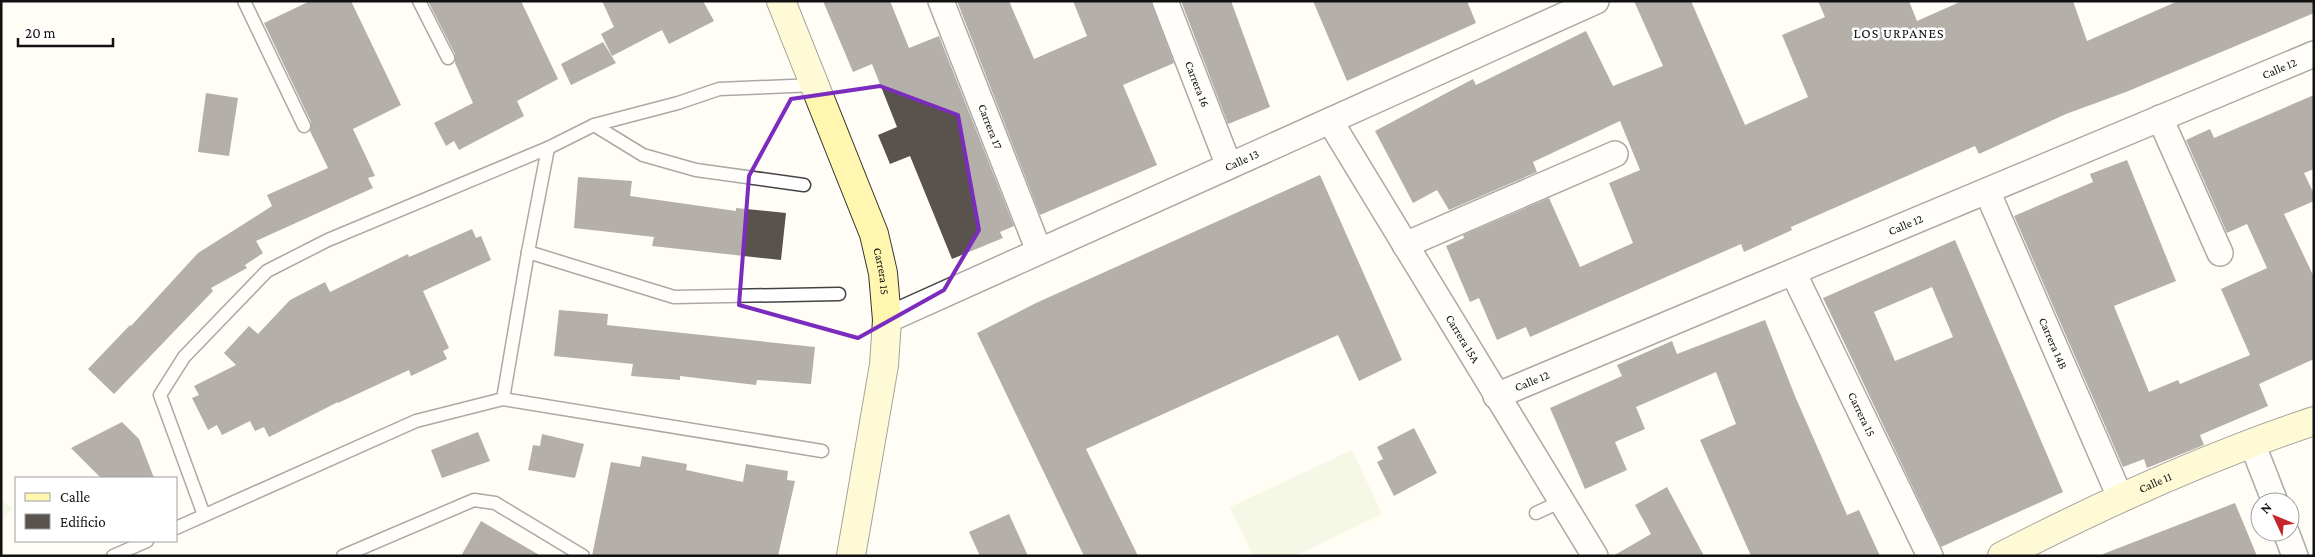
<svg xmlns="http://www.w3.org/2000/svg" width="2315" height="557" font-family="'Crimson Pro',serif">
	<style>
		.pitch { fill: #e6f2cf }
		.building { fill: #5a524d; fill-rule: evenodd }
		.lines { fill: none; stroke-linecap: round; stroke-linejoin: round }
		.lane-casing { stroke: #444; stroke-width: 15 }
		.street-casing { stroke: #444; stroke-width: 28 }
		.secondary-casing { stroke: #333; stroke-width: 30 }
		.lane { stroke: #fff; stroke-width: 12 }
		.street { stroke: #fff; stroke-width: 25 }
		.secondary { stroke: #fff6b0; stroke-width: 28 }
		.marked { fill: none; stroke: #7b2cbf; stroke-width: 4; stroke-linejoin: round }
		.labels { text-anchor: middle; stroke-width: 5; stroke-linejoin: round; paint-order: stroke }
		.street-label { font-size: 12px; fill: #111; stroke: #fff }
		.neighbourhood-label { font-size: 14px; letter-spacing: 1px; fill: #111; stroke: #fff }
	</style>
	<rect width="100%" height="100%" fill="#fffdf5"/>
	<g class="pitch">
		<polygon points="1352,450 1382,514 1295,556 1253,556 1230,507"/>
		<polygon points="1,499 13,509 1,522"/>
	</g>
	<g class="building">
		<polygon points="310,1 351,1 401,105 353,129 375,176 368,178 373,188 256,241 263,253 245,265 247,268 211,288 213,291 114,394 88,369 130,325 131,326 198,253 272,206 267,195 328,168 310,131 311,122 264,23"/>
		<polygon points="428,1 521,1 558,79 517,101 524,116 459,150 454,141 446,146 434,123 473,103 455,63 455,54"/>
		<polygon points="602,1 703,1 714,21 669,44 662,30 612,56 601,34 614,27"/>
		<polygon points="823,1 890,1 909,48 939,36 1014,226 1000,232 1003,238 952,259 910,156 890,164 878,135 897,127 872,64 853,72"/>
		<polygon points="957,1 1009,1 1034,59 1087,36 1073,1 1151,1 1174,63 1123,85 1157,165 1040,215"/>
		<polygon points="1181,1 1231,1 1270,107 1228,124"/>
		<polygon points="1313,1 1467,1 1476,23 1347,81"/>
		<polygon points="1634,1 1691,1 1745,125 1808,97 1782,35 1825,17 1818,1 1909,1 1917,21 1962,1 2073,1 2087,41 2178,1 2314,1 2314,13 2126,92 2066,114 1979,154 1975,146 1791,227 1792,230 1744,252 1741,244 1530,337 1526,327 1497,340 1479,298 1470,302 1446,246 1464,238 1463,235 1549,198 1580,267 1633,243 1609,183 1640,170 1620,121 1533,162 1537,172 1449,210 1437,190 1413,203 1375,131 1473,79 1476,85 1586,31 1613,86 1663,66"/>
		<polygon points="603,42 616,63 571,85 561,64"/>
		<polygon points="206,93 238,98 229,156 198,152"/>
		<polygon points="2314,95 2314,169 2304,173 2314,194 2314,201 2284,214 2314,277 2314,359 2259,384 2268,406 2200,435 2204,445 2147,468 2144,459 2123,467 2014,216 2093,182 2090,174 2127,160 2176,281 2114,306 2149,392 2178,380 2180,384 2250,355 2221,289 2267,268 2247,224 2227,233 2186,140 2210,129 2214,138"/>
		<polygon points="1320,175 1402,360 1359,381 1338,335 1086,449 1138,556 1084,556 977,333 1036,303"/>
		<polygon points="578,177 632,181 630,196 736,211 736,208 786,213 781,260 652,246 654,237 574,228"/>
		<polygon points="472,229 476,238 481,236 491,260 423,291 449,348 443,351 447,359 411,376 409,370 338,403 338,402 269,437 264,427 255,431 250,421 222,435 217,425 208,430 192,398 199,395 194,386 236,365 224,353 249,326 258,334 290,300 325,282 330,292 408,254 409,257"/>
		<path d="M1955,240L2063,492L1941,547L1823,298ZM1932,287L1953,337L1895,361L1874,312Z"/>
		<polygon points="559,310 608,314 607,325 815,347 811,384 757,380 756,385 680,376 680,380 631,376 633,364 554,356"/>
		<polygon points="1765,320 1795,396 1847,515 1859,510 1880,556 1751,556 1700,440 1736,424 1716,372 1636,407 1645,429 1615,442 1627,470 1585,489 1550,408 1622,376 1617,365 1672,341 1677,354"/>
		<polygon points="122,422 139,439 154,478 101,478 71,448"/>
		<polygon points="1414,428 1437,473 1394,496 1377,462 1383,459 1377,447"/>
		<polygon points="478,432 490,461 442,478 431,450"/>
		<polygon points="542,434 584,444 575,478 528,470 533,445 540,446"/>
		<polygon points="642,456 687,464 686,470 743,482 746,464 788,471 787,480 795,481 778,556 592,556 611,462 640,467"/>
		<polygon points="1667,487 1704,556 1613,556 1651,534 1635,505"/>
		<polygon points="2235,503 2257,556 2104,556 2103,554"/>
		<polygon points="1009,514 1028,556 980,556 969,532"/>
		<polygon points="481,521 541,556 461,556"/>
	</g>
	<g class="lines">
		<defs>
			<g id="lane">
				<polyline points="244,1 304,126"/>
				<polyline points="419,1 448,58"/>
				<polyline points="594,125 643,155 696,170 804,185"/>
				<polyline points="528,252 674,297 839,294"/>
				<polyline points="503,399 528,252 548,148"/>
				<polyline points="1536,513 1562,501"/>
				<polyline points="204,515 160,395 184,357 267,271 328,240 548,148 594,125 678,103 719,89 815,85"/>
				<polyline points="176,528 416,421 503,399 822,451"/>
				<polyline points="113,556 147,541"/>
				<polyline points="343,556 474,500 495,503 583,556"/>
			</g>
			<g id="street">
				<path id="s1" d="M941,1L1039,251"/>
				<path id="s2" d="M1165,1L1229,166"/>
				<polyline points="2160,118 2220,253"/>
				<path id="s3" d="M1330,121L1595,556"/>
				<path id="s4" d="M1987,191L2120,497"/>
				<polyline points="1405,245 1615,154"/>
				<path id="s5" d="M1793,272L1930,556"/>
				<path id="s6" d="M887,320L1596,1"/>
				<path id="s7" d="M1496,396L2314,54"/>
				<polyline points="2252,443 2275,502"/>
				<polyline points="2286,532 2295,556"/>
			</g>
			<g id="secondary">
				<path id="s8" d="M781,1L874,234L883,273L887,320L884,365L851,556"/>
				<path id="s9" d="M2002,556C2103,504 2206,457 2314,421"/>
			</g>
		</defs>
		<use href="#lane" class="lane-casing"/>
		<use href="#street" class="street-casing"/>
		<use href="#secondary" class="secondary-casing"/>
		<use href="#lane" class="lane"/>
		<use href="#street" class="street"/>
		<use href="#secondary" class="secondary"/>
	</g>
	<path d="M0 0H2315V557H0ZM880,86L958,115L979,230L944,290L858,338L739,305L749,176L791,99Z" fill="#fffdf5" fill-opacity=".55" fill-rule="evenodd"/>
	<path class="marked" d="M880,86L958,115L979,230L944,290L858,338L739,305L749,176L791,99Z"/>
	<g class="labels">
		<g class="street-label">
			<text dy="4" stroke="none"><textPath href="#s7" startOffset="849">Calle 12</textPath></text>
			<text dy="4" stroke="none"><textPath href="#s2" startOffset="89">Carrera 16</textPath></text>
			<text dy="4" stroke="none"><textPath href="#s1" startOffset="135">Carrera 17</textPath></text>
			<text dy="4" stroke="none"><textPath href="#s6" startOffset="389">Calle 13</textPath></text>
			<text dy="4" stroke="none"><textPath href="#s7" startOffset="444">Calle 12</textPath></text>
			<text dy="4" stroke="none"><textPath href="#s8" startOffset="289">Carrera 15</textPath></text>
			<text dy="4" stroke="none"><textPath href="#s3" startOffset="255">Carrera 15A</textPath></text>
			<text dy="4" stroke="none"><textPath href="#s4" startOffset="166">Carrera 14B</textPath></text>
			<text dy="4" stroke="none"><textPath href="#s7" startOffset="39">Calle 12</textPath></text>
			<text dy="4" stroke="none"><textPath href="#s5" startOffset="158">Carrera 15</textPath></text>
			<text dy="4" stroke="none"><textPath href="#s9" startOffset="170">Calle 11</textPath></text>
		</g>
		<g class="neighbourhood-label">
			<text x="1899" y="38">LOS URPANES</text>
		</g>
	</g>
	<rect width="2315" height="557" fill="none" stroke="#111111" stroke-width="5"/>
	<rect x="15" y="477" width="162" height="65" fill="#ffffff" stroke="#a0a0a0"/>
	<rect x="25" y="493" width="25" height="8" fill="#fff6b0" stroke="#a0a0a0"/>
	<text x="60" y="502" font-size="15" fill="#111111">Calle</text>
	<rect x="25" y="514" width="25" height="15" fill="#5a524d" stroke="#a0a0a0"/>
	<text x="60" y="527" font-size="15" fill="#111111">Edificio</text>
	<g transform="translate(2275 517) rotate(314)"><circle r="24" fill="#ffffff" stroke="#a0a0a0"/>
	<path d="M0-4L9 19L0 12L-9 19Z" fill="#c4262e"/>
	<text y="-8" font-size="14" font-weight="bold" text-anchor="middle" fill="#111111">N</text>
	</g>
	<path d="M18 38v8h95v-8" fill="none" stroke="#111111" stroke-width="2.5"/>
	<text x="25" y="38" font-size="15" fill="#111111" stroke="#ffffff" stroke-width="4" paint-order="stroke">20 m</text>
</svg>
